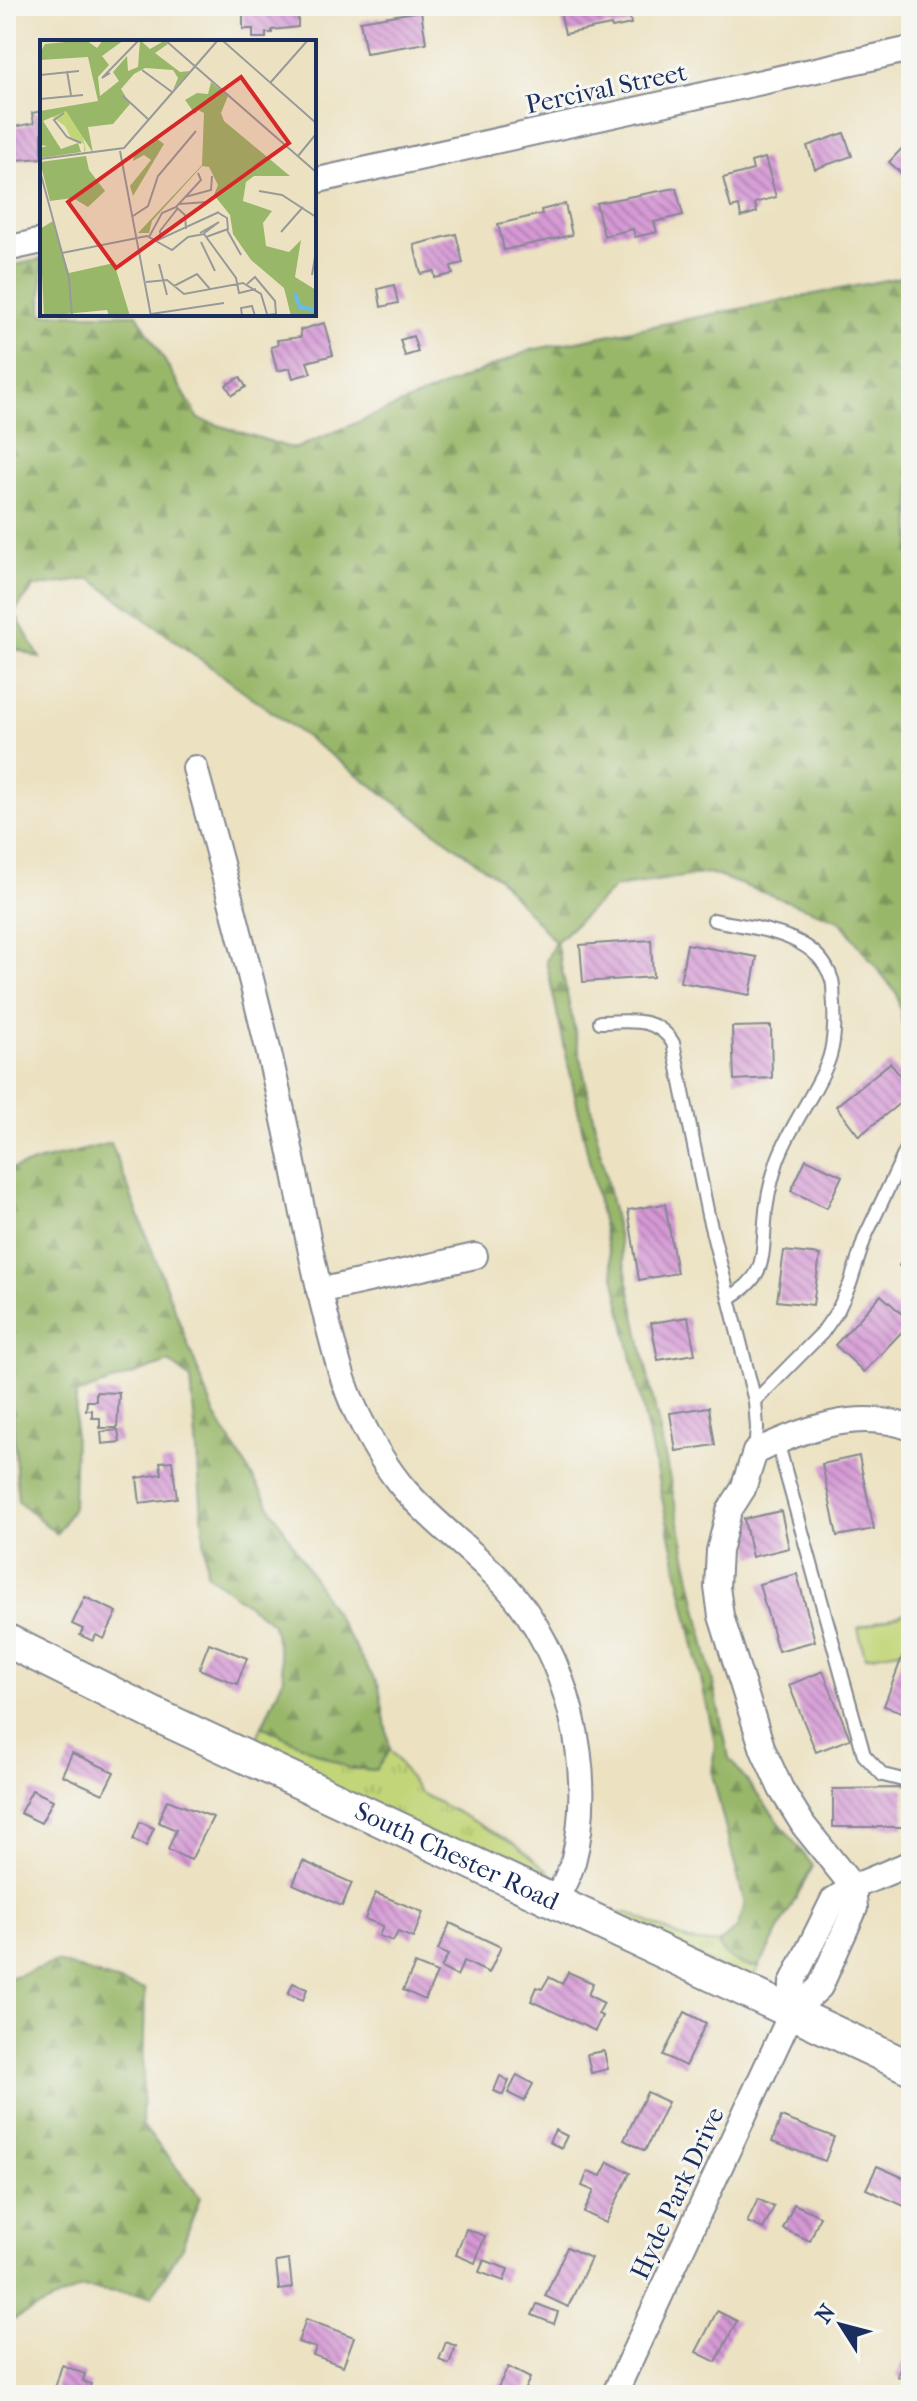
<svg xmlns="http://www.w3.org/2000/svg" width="917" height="2401" font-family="'IM FELL French Canon',serif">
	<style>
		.grass { fill: url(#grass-tufts); stroke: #6e826c; stroke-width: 2 }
		.forest { fill: url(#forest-firs); stroke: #5a7364; stroke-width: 2 }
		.park { fill: #c2d679; stroke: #6e826c; stroke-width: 2 }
		.building { fill: url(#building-back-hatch) }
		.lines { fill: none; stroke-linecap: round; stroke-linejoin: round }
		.service-casing { stroke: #848890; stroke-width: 16 }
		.minor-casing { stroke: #848890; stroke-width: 28 }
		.tertiary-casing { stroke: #848890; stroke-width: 36 }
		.service { stroke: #fff; stroke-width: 12 }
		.minor { stroke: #fff; stroke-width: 24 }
		.tertiary { stroke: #fff; stroke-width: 32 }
		.labels { text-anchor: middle; stroke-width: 6; stroke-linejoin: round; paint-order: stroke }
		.street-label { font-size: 26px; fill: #1b2f5e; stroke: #f6f6f2 }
		.inset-river { fill: none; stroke: #69bce5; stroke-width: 4 }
		.inset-road { fill: none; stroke: #989a9a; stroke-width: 2 }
		.view { fill: #d62828; fill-opacity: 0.15; stroke: #d62828; stroke-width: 4 }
		.inset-edge { fill: none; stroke: #1b2f5e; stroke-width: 4 }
	</style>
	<defs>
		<pattern id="grass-tufts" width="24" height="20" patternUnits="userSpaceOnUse" patternTransform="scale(2)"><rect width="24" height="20" fill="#c2d679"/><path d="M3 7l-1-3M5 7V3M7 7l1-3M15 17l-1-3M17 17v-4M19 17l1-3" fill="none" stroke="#a6b86b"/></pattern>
		<pattern id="forest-firs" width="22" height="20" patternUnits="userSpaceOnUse" patternTransform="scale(2)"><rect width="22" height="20" fill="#99b769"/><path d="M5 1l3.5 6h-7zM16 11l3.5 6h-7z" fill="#7c955a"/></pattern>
		<pattern id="building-back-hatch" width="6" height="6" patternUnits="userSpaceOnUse" patternTransform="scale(2)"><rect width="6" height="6" fill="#d599d4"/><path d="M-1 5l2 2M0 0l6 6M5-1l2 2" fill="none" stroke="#ac7daf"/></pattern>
	</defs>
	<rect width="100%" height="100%" fill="#f6f6f2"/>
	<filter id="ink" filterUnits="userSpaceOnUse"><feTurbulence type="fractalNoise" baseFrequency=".0125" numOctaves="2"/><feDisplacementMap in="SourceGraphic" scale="16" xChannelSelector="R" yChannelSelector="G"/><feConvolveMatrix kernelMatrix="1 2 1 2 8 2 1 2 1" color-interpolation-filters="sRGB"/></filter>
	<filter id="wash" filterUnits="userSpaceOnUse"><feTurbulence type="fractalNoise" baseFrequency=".006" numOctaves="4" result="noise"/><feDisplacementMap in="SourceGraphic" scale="32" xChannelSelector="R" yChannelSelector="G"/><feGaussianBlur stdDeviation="1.8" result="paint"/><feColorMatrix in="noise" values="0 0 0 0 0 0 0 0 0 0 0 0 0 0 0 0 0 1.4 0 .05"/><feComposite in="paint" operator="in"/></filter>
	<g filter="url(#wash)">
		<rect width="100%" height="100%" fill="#ece2c2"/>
		<g class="grass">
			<polygon points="262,1726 348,1768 376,1770 390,1749 419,1792 516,1844 567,1887 569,1899 252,1750"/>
			<path d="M621,1912L629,1913L689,1941L718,1944C729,1961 739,1967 759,1967L750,1982L616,1919Z"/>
		</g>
		<g class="forest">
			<path d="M42,259V314H137L199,419L294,449L531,350L911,275V1021L903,1027L897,994L839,920L709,873L615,887L556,942L729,1758L813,1866L759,1967C739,1967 729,1961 718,1944L737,1928L745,1905L712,1774L715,1743L546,961L555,942L498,878L91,579L34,587L14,612L40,658L6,645V267Z"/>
			<polygon points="111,1143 215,1415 379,1687 390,1749 376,1770 348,1768 262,1726 284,1677 273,1624 207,1574 191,1379 169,1362 76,1394 73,1507 57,1534 18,1501 6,1306 6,1170"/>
			<polygon points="57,1962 145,1990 142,2125 200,2197 182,2247 152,2296 81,2288 6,2323 6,1979"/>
		</g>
		<polygon class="park" points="905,1613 911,1615 911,1649 865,1657 858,1628"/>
		<g id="blocks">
			<g class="building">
				<polygon points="243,6 298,6 298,27 272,30 272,33 266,33 266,38 253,38 253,29 243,29"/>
				<polygon points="583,6 628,6 631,24 612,28 611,25 565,34 560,11"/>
				<polygon points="421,11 426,43 366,53 360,21"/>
				<polygon points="42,111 42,158 16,160 9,128 34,123 32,113"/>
				<polygon points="844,133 852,156 815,169 807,146"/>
				<polygon points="911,139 911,182 889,162"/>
				<polygon points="765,158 776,197 755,203 757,212 741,217 739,206 731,208 723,178 753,170 751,162"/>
				<polygon points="676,188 683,215 654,222 657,232 635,237 633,229 604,236 596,203"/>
				<polygon points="565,204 572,235 504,250 498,224 542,214 541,210"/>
				<polygon points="456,234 463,263 451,266 453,274 435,278 434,271 421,274 414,245"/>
				<polygon points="394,285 398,303 381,307 378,289"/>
				<polygon points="324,323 333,355 307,362 311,373 293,378 290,368 277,371 271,347 278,345 277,340 301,337 300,330"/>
				<polygon points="413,336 418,352 405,356 400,340"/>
				<polygon points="240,377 246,387 232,395 226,385"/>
				<polygon points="651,940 653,977 583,982 580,945"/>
				<polygon points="687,944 757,957 750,995 680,982"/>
				<polygon points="771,1026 772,1078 734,1080 732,1027"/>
				<polygon points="890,1063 911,1089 911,1094 859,1136 836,1106"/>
				<polygon points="806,1159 842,1176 827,1208 791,1191"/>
				<polygon points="665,1204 677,1273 639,1280 628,1210"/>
				<polygon points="911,1238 911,1272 899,1266"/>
				<polygon points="784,1251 820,1255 813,1305 777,1301"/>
				<polygon points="881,1295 911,1322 864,1372 835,1345"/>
				<polygon points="688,1317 695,1354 658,1360 651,1323"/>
				<polygon points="96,1392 119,1393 117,1428 100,1428 100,1418 92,1418 92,1410 86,1410 87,1401 96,1401"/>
				<polygon points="709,1407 715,1445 676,1451 670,1413"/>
				<polygon points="118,1430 120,1442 102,1444 101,1432"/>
				<polygon points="859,1456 874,1529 837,1536 822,1464"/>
				<polygon points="172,1461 177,1498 140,1503 137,1478 162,1474 160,1462"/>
				<polygon points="781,1511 789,1548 752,1557 744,1519"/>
				<polygon points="797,1574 815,1641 778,1651 759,1584"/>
				<polygon points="85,1597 117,1612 104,1639 96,1635 93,1641 80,1635 83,1629 72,1624"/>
				<polygon points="209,1643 247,1658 237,1684 199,1669"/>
				<polygon points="902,1657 911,1660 911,1715 884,1706"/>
				<polygon points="823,1671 850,1739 816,1752 789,1685"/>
				<polygon points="72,1753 114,1772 103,1794 62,1775"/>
				<polygon points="904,1788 904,1827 833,1827 833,1789"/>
				<polygon points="32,1790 53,1800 41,1823 20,1813"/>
				<polygon points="167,1800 213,1817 191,1860 168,1850 176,1830 158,1822"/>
				<polygon points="140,1822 154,1828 146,1846 133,1840"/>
				<polygon points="303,1861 352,1883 342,1906 293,1884"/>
				<polygon points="375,1893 423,1912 413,1938 398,1932 393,1941 379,1936 383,1926 365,1919"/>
				<polygon points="450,1923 501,1947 489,1973 464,1961 457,1976 441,1968 448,1955 438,1950"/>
				<polygon points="415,1964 437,1973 425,2000 403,1990"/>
				<polygon points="568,1972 593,1983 588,1995 604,2003 598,2014 602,2016 595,2031 531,2001 537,1987 542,1989 549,1977 562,1984"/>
				<polygon points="293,1983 307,1989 303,2000 288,1994"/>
				<polygon points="685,2012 706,2023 685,2066 663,2055"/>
				<polygon points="604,2051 608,2069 591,2073 587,2054"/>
				<polygon points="517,2075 533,2084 524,2101 508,2093"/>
				<polygon points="500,2076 509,2081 503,2095 494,2091"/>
				<polygon points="647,2092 668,2102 645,2151 624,2140"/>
				<polygon points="781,2117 834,2137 825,2161 772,2142"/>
				<polygon points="555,2130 567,2136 561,2148 549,2142"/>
				<polygon points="608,2162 630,2173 606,2223 584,2212 594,2191 582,2186 588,2171 601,2176"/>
				<polygon points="877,2166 911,2181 911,2190 904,2206 866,2189"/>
				<polygon points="758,2199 774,2207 763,2229 747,2222"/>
				<polygon points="794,2204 820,2216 810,2241 783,2229"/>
				<polygon points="466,2229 485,2236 475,2263 456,2255"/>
				<polygon points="567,2247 591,2258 568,2307 545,2296"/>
				<polygon points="289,2260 292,2288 279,2290 276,2262"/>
				<polygon points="484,2260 508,2269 504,2281 479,2272"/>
				<polygon points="537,2304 558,2312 554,2324 532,2315"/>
				<polygon points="717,2311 737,2321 716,2362 696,2352"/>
				<polygon points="306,2319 354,2337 343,2366 313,2355 316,2348 298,2342"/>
				<polygon points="446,2342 456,2346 449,2364 439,2360"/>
				<polygon points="911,2345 911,2382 897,2376"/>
				<polygon points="62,2365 85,2374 83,2381 91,2384 87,2395 53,2395"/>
				<polygon points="508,2367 530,2378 522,2395 494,2395"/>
			</g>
		</g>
	</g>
	<g filter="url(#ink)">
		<use href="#blocks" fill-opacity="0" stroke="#848890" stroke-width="2"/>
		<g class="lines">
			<defs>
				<g id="service">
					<path d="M714,920C755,929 817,932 832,980C834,987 833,997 834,1004C835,1022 834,1048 827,1064C813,1098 789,1127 777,1162C771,1181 766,1202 765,1222C762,1259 766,1277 729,1298"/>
					<path d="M600,1022C628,1022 656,1015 673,1043L708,1215L755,1401L757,1428L755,1452"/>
					<polyline points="755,1401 822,1333 838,1310 850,1284 865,1237 911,1140"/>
					<polyline points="777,1441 864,1755 883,1775 911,1782"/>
				</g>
				<g id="minor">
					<polyline points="314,181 911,49"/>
					<polyline points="6,249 42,241"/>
					<path d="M195,768C228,888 260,1007 286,1129C299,1191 310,1255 326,1317C334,1348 342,1382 356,1411C369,1438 385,1467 405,1490C435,1524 473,1551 504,1584C568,1652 597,1772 573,1862C569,1876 561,1889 555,1901"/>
					<polyline points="319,1291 475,1256"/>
					<polyline points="791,2014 792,1983 833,1900 853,1887 911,1863"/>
					<path d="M614,2395L791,2014L820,1987L855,1908L853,1887L804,1826L781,1789L763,1750L721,1616L717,1587L719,1551L729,1511L743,1489L755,1452C803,1429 859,1408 911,1428"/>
				</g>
				<g id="tertiary">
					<path id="s1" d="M6,1640L156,1715L911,2068"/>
				</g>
			</defs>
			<use href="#service" class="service-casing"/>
			<use href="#minor" class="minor-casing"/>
			<use href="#tertiary" class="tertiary-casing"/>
			<use href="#service" class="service"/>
			<use href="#minor" class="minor"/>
			<use href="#tertiary" class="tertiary"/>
		</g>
	</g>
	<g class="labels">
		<g class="street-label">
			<text transform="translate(606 88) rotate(-12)" y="9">Percival Street</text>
			<text dy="9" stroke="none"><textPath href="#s1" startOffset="500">South Chester Road</textPath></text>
			<text transform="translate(677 2193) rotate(-65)" y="9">Hyde Park Drive</text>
		</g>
	</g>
	<g transform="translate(40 40)">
		<rect width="276" height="276" fill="#ece2c2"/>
		<path d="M26,70L42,92L46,110L44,113V104L32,100L25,86L11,76Z" fill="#c2d679"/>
		<path d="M46,0L57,8L63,0H84L62,16L69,25L58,37L60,56L79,41L73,32L87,16L88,31L98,27L100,0L110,9L124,1L128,4L115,13L140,32L150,31L133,50L138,38L133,30L105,28L94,34L81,49L90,64L73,84L48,87L53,113L26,71L3,81L21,109L38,103L41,112L0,118V108L7,106L0,105V71L58,61L48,17L0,20V13L5,4ZM171,42L188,56L181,73L184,81L250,136H214L206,142L203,161L232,171L223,183L226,206L249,212L261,200L255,237L276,250V276H251L244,248L211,220L193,194L190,175L174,155L178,145L169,127L162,126L112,181L109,193H98L162,125L164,73L158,70L155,74L145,60L157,53L168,54ZM116,98L124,104L93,156L90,146L111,120L104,115L93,121L94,116ZM46,116L49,130L65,151L48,167L33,158L10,161L0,122ZM13,181L29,233L74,223L90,276H69L67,270L4,276L0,189Z" fill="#99b769"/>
		<path class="inset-river" d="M255,254L260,267L276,270"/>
		<path class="inset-road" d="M125,0L276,132M182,0L276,83M102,30L132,52M27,31L31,55M70,33L62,38L99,0M0,35L39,31M230,43L268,0M83,56L109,80M0,59L43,55M24,73L14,80L27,97L41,103M80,111L111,276M258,116L276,94M0,119L84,108L178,0M0,131L29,239L32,276M219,151L242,155L276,177M145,157L171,150L172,136M139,164L167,162M136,167L161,140L158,133M93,176L108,166L118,136L156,91M187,190L201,215M241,192L263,167M160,193L179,182L163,194M109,197L122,173L136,167L145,175L146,189M166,197L188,189L187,178L177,172M121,198L120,191L138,168M116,201L132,210L148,197L164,194L196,238L199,253L216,249M161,202L175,231M22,213L107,196L116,201L179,172M119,224L127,255M272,235L276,211M106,242L127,240L144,254L203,243L221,254L227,274M207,244L215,237L235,261L236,274L218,276M134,246L157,234L170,249M111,274L184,263M202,276L201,268L212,266L215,276"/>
		<path class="view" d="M201,37L249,103L76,228L28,162Z"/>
		<rect width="276" height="276" class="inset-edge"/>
	</g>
	<rect width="917" height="2401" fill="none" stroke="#f6f6f2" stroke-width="32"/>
	<g transform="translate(841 2325) rotate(306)" stroke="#f6f6f2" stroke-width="6" paint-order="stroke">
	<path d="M0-6L14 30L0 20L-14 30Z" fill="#1b2f5e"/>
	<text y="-12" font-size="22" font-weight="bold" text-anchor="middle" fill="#1b2f5e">N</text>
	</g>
</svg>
